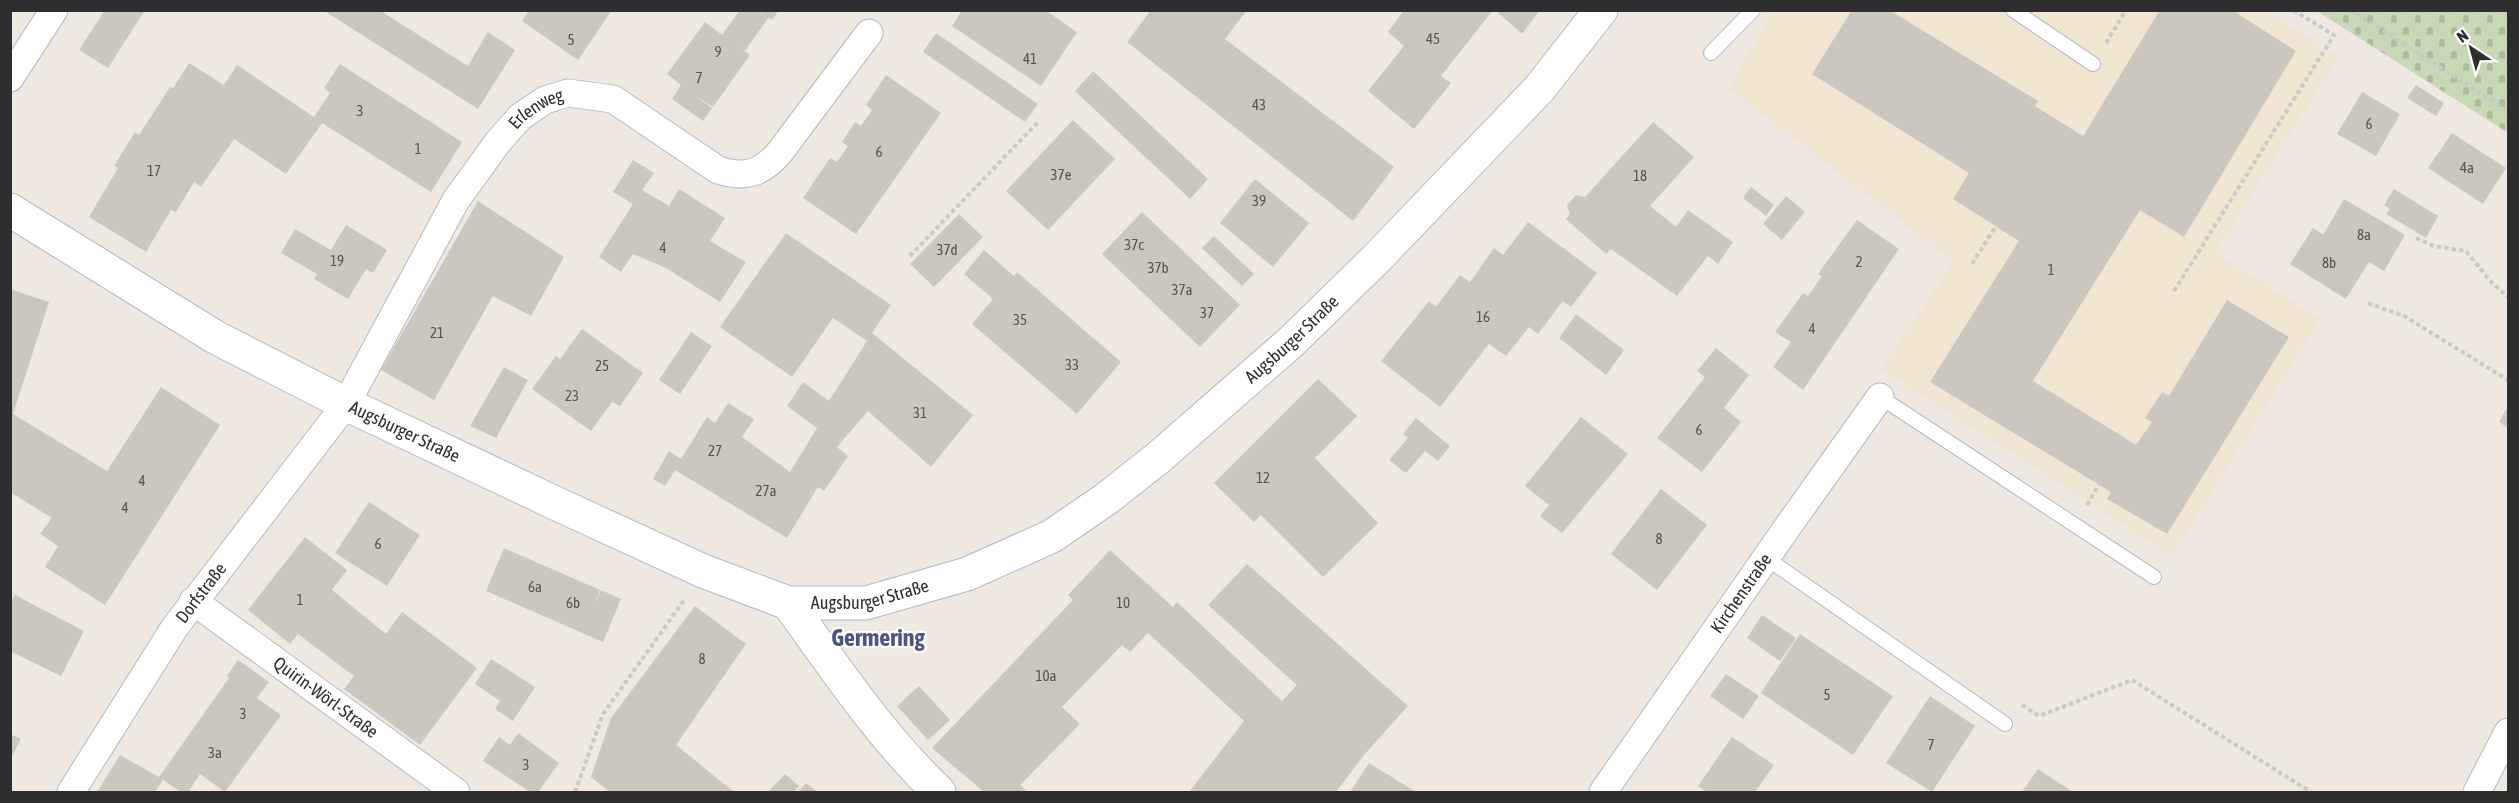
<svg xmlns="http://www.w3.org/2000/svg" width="2519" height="803" font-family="'Asap Condensed',sans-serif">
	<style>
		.education { fill: #f0e6d1 }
		.cemetery { fill: url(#cemetery-stones) }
		.building { fill: #cbc7bf }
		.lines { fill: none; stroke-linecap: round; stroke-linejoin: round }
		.lane-casing { stroke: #b4b7c1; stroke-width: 16 }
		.street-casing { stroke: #b4b7c1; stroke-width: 29 }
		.secondary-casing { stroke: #b4b7c1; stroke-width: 35 }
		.path { stroke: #c9c9c9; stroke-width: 4; stroke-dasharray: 4.5 3; stroke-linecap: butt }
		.lane { stroke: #fff; stroke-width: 14 }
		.street { stroke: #fff; stroke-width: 27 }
		.secondary { stroke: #fff; stroke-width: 33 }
		.labels { text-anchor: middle; stroke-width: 4.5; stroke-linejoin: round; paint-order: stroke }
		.number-label { font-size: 15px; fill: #555452 }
		.street-label { font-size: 18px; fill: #2e2e2e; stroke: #fff }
		.district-label { font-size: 24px; font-weight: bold; fill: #4d5680; stroke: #fff }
	</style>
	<defs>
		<pattern id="cemetery-stones" width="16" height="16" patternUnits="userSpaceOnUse" patternTransform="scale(1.5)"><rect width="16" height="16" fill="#c8d9b8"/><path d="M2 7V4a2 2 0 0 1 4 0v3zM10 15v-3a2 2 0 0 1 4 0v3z" fill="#acbb9e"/></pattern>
	</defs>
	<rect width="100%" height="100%" fill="#efe9e1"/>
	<polygon class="education" points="1774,11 2266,11 2339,56 2215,253 2320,319 2172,556 1881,369 1954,262 1728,88"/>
	<polygon class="cemetery" points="2317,11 2508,11 2508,133"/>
	<g class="building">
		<polygon points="105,10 145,10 108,68 79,50"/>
		<polygon points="323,10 379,10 468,66 488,32 515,50 478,109"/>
		<polygon points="529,10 612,10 578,60 522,21"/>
		<polygon points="740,10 757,10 766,17 758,10 779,10 772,20 768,18 745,51 733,43 750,55 713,107 694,95 712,108 703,121 672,99 681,85 667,74 705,22 722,35"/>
		<polygon points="962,10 1045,10 1077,32 1041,86 952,26"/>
		<polygon points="1151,10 1247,10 1225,39 1394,167 1353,221 1127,42"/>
		<polygon points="1404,10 1493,10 1441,76 1451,83 1414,129 1368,91 1404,46 1388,32"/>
		<polygon points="1495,10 1540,10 1522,34"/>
		<polygon points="1852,10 1889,10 2038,101 2035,106 2083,136 2160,10 2232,10 2296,51 2184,237 2140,210 2033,381 2136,445 2152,422 2145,418 2162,392 2169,396 2227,300 2289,337 2167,534 2107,499 2111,492 1930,382 2019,241 1953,199 1969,173 1812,74"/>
		<polygon points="936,33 1038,104 1025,122 923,52"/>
		<polygon points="189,63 224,85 237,65 314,117 330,93 324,88 340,64 462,142 431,192 322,123 286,174 234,139 201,187 194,182 176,212 171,210 146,252 89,217 118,168 114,166 135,132 139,135 170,87 173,88"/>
		<polygon points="1093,71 1208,179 1190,199 1075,91"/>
		<polygon points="886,75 941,113 856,234 803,198 830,158 837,162 848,146 842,142 855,122 861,126 872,110 866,105"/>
		<polygon points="2416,85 2444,103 2436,116 2407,98"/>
		<polygon points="2362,92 2400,114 2376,156 2337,134"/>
		<polygon points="1073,120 1115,159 1048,230 1006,191"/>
		<polygon points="1653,122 1694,157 1650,206 1676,227 1688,210 1733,242 1718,264 1708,256 1677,296 1611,249 1606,254 1566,219 1570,214 1567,205 1576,195 1585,197"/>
		<polygon points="2452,133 2506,168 2483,204 2428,168"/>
		<polygon points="633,160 654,173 642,190 669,206 679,189 725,218 710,241 746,262 720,302 666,268 633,254 621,272 599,257 633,204 613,192"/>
		<polygon points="1255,179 1309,223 1273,267 1220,223"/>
		<polygon points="1751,187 1774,205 1766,216 1743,198"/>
		<polygon points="2394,189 2438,216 2426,238 2386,214 2390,209 2384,205"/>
		<polygon points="1786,196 1805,212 1782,240 1763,224"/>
		<polygon points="2344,199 2405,235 2384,271 2369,262 2346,299 2290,264 2313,228 2323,235"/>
		<polygon points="478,201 564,257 531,316 493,296 434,400 381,370"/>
		<polygon points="1142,212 1240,305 1200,347 1102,254"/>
		<polygon points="959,214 983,237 934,287 910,264"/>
		<polygon points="1857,220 1899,249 1803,390 1773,367 1791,342 1775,332 1803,293 1808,296 1822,276 1818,274"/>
		<polygon points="1528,222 1597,273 1571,307 1563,301 1538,334 1529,327 1506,356 1489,344 1440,407 1381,361 1429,301 1436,307 1460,275 1470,282 1494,248 1503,255"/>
		<polygon points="346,225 387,250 373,273 366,269 348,299 314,279 317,274 281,253 295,229 331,250"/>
		<polygon points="786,233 891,305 872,333 973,415 931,467 868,411 837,447 848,456 824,491 818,487 787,538 675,470 665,486 653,479 669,451 681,459 707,417 715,423 728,403 754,419 742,437 790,472 817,428 787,406 803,382 829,401 867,341 833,318 792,377 720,327"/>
		<polygon points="1214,236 1254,274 1242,286 1202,248"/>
		<polygon points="984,250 1014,276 1017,272 1121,362 1077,414 972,324 993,299 964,274"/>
		<polygon points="10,289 49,302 13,414 107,471 161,387 220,425 105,605 45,567 58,546 40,534 52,518 10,492"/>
		<polygon points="1576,314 1624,350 1606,375 1559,338"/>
		<polygon points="582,329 643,373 620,406 612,402 591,431 532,389 556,356 560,359"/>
		<polygon points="691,332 712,346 680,394 659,380"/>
		<polygon points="1716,348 1749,375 1724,408 1741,422 1702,472 1657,438 1705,377 1697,371"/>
		<polygon points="504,367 528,380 496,438 470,426"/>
		<polygon points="1318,379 1357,416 1315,458 1378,523 1323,577 1261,515 1254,522 1214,483"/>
		<polygon points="2508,406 2508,428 2499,422"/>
		<polygon points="1581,417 1628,454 1562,533 1540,516 1549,505 1525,486"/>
		<polygon points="1416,418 1450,446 1438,461 1425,451 1406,473 1389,460 1408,438 1403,434"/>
		<polygon points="1661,489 1707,525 1657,590 1611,554"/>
		<polygon points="369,502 420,535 387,586 335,553"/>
		<polygon points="305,537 347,570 332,590 386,634 402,612 477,668 420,745 344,689 354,676 298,634 290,644 248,610"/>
		<polygon points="504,548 600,590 594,606 601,590 621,599 603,642 486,591"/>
		<polygon points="1110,550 1173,607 1177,602 1282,701 1297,685 1208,605 1247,564 1408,706 1364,755 1336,792 1189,792 1244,721 1148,633 1130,652 1122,645 1062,707 1080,724 1020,785 1028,792 984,792 932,748 1073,600 1068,595"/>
		<polygon points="15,595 84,631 61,676 10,651 10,603"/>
		<polygon points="695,606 746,644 676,745 734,792 610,792 591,777 611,718"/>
		<polygon points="1762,615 1796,638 1780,661 1747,638"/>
		<polygon points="1800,634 1893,696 1853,755 1761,693"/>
		<polygon points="491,659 535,687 513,721 495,709 500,701 475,684"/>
		<polygon points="238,660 269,682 257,698 281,715 225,792 200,774 188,792 181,792 163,780 155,792 97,792 120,755 159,777 229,678 227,676"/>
		<polygon points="1726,674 1759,696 1743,719 1710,696"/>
		<polygon points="919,686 950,720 928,740 897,706"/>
		<polygon points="1930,696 1975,726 1932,792 1886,763"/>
		<polygon points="518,733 559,763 538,792 530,792 483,761 499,737 510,745"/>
		<polygon points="10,734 21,739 10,760"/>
		<polygon points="1732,737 1774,765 1755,792 1707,792 1698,786"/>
		<polygon points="1369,763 1416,792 1350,792"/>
		<polygon points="2038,769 2073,792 2022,792"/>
		<polygon points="785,774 799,786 793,792 768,792"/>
		<polygon points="806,783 818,792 798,792"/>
	</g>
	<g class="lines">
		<defs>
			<g id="lane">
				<polyline points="2013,10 2093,64"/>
				<polyline points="1711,53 1753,10"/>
				<polyline points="1880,397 2154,577"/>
				<polyline points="1766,558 2005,724"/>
			</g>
			<g id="street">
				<polyline points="10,78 54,10"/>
				<path id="s1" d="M193,601L456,792"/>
				<path id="s2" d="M71,792L175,627L346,404L456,200L498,142L520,117L545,100L568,93L613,99L718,170C745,179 762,173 780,152L869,33"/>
				<path id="s3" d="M1603,792L1784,532L1880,397"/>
				<polyline points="2477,792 2508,732"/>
			</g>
			<g id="secondary">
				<path id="s4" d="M10,210L215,337L346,404L555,503L703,571L788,603H866L967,574L1052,536L1106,499L1158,458L1291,342L1377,258L1539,89L1601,10"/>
				<path d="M788,603C836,669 880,736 939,792"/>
			</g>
		</defs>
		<use href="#lane" class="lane-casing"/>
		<use href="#street" class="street-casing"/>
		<use href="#secondary" class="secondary-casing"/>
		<g class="path">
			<polyline points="2351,10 2507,111 2508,109"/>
			<polyline points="2106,43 2126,10"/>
			<polyline points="2416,238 2434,246 2466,251 2491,282 2508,297"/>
			<polyline points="910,256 1040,120"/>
			<polyline points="1972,264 1996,226"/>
			<polyline points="2174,291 2334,35 2293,10"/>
			<polyline points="2368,303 2404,316 2508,380"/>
			<polyline points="2087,505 2099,485"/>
			<polyline points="2022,705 2039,716 2132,680 2311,792"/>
			<polyline points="575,792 603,714 685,599"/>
		</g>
		<use href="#lane" class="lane"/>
		<use href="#street" class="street"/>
		<use href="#secondary" class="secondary"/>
	</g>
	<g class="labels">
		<g class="number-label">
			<text x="1433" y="44">45</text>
			<text x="571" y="45">5</text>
			<text x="718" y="57">9</text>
			<text x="1030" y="64">41</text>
			<text x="699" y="83">7</text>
			<text x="1259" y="110">43</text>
			<text x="360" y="116">3</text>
			<text x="2369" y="129">6</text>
			<text x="418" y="154">1</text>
			<text x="879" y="157">6</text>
			<text x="2467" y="173">4a</text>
			<text x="154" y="176">17</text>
			<text x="1061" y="180">37e</text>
			<text x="1640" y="181">18</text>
			<text x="1259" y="206">39</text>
			<text x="2364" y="240">8a</text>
			<text x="1134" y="250">37c</text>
			<text x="663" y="253">4</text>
			<text x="947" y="255">37d</text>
			<text x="337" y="266">19</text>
			<text x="1859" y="267">2</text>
			<text x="2329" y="268">8b</text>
			<text x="1158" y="273">37b</text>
			<text x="2051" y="275">1</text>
			<text x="1182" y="295">37a</text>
			<text x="1207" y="318">37</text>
			<text x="1483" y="322">16</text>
			<text x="1020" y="325">35</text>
			<text x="1812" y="334">4</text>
			<text x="437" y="338">21</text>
			<text x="1072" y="370">33</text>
			<text x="602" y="371">25</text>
			<text x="572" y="401">23</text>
			<text x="920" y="418">31</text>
			<text x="1699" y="435">6</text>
			<text x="715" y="456">27</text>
			<text x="1263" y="483">12</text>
			<text x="142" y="486">4</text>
			<text x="766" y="496">27a</text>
			<text x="125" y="513">4</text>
			<text x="1659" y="544">8</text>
			<text x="378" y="549">6</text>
			<text x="535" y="592">6a</text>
			<text x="300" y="605">1</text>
			<text x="573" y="608">6b</text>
			<text x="1123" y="608">10</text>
			<text x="702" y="664">8</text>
			<text x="1046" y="681">10a</text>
			<text x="1827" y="700">5</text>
			<text x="243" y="719">3</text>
			<text x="1931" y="750">7</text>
			<text x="215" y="758">3a</text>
			<text x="526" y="770">3</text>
		</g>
		<g class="street-label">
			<text dy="6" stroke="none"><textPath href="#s2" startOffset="831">Erlenweg</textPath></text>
			<text dy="6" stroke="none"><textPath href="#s4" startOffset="1460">Augsburger Straße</textPath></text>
			<text dy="6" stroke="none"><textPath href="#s4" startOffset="453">Augsburger Straße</textPath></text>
			<text dy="6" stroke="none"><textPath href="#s2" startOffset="238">Dorfstraße</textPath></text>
			<text dy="6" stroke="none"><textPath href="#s4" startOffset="956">Augsburger Straße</textPath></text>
			<text dy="6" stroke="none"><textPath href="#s3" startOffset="242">Kirchenstraße</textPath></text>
			<text dy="6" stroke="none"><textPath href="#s1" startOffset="164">Quirin-Wörl-Straße</textPath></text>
		</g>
		<g class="district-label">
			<text x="878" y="646">Germering</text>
		</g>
	</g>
	<rect width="2519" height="803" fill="none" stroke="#2e2e2e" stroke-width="24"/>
	<g transform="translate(2471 48) rotate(324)" stroke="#ffffff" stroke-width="4.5" paint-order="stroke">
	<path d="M0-4.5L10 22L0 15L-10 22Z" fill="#2e2e2e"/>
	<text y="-9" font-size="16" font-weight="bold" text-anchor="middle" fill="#2e2e2e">N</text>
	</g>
</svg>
